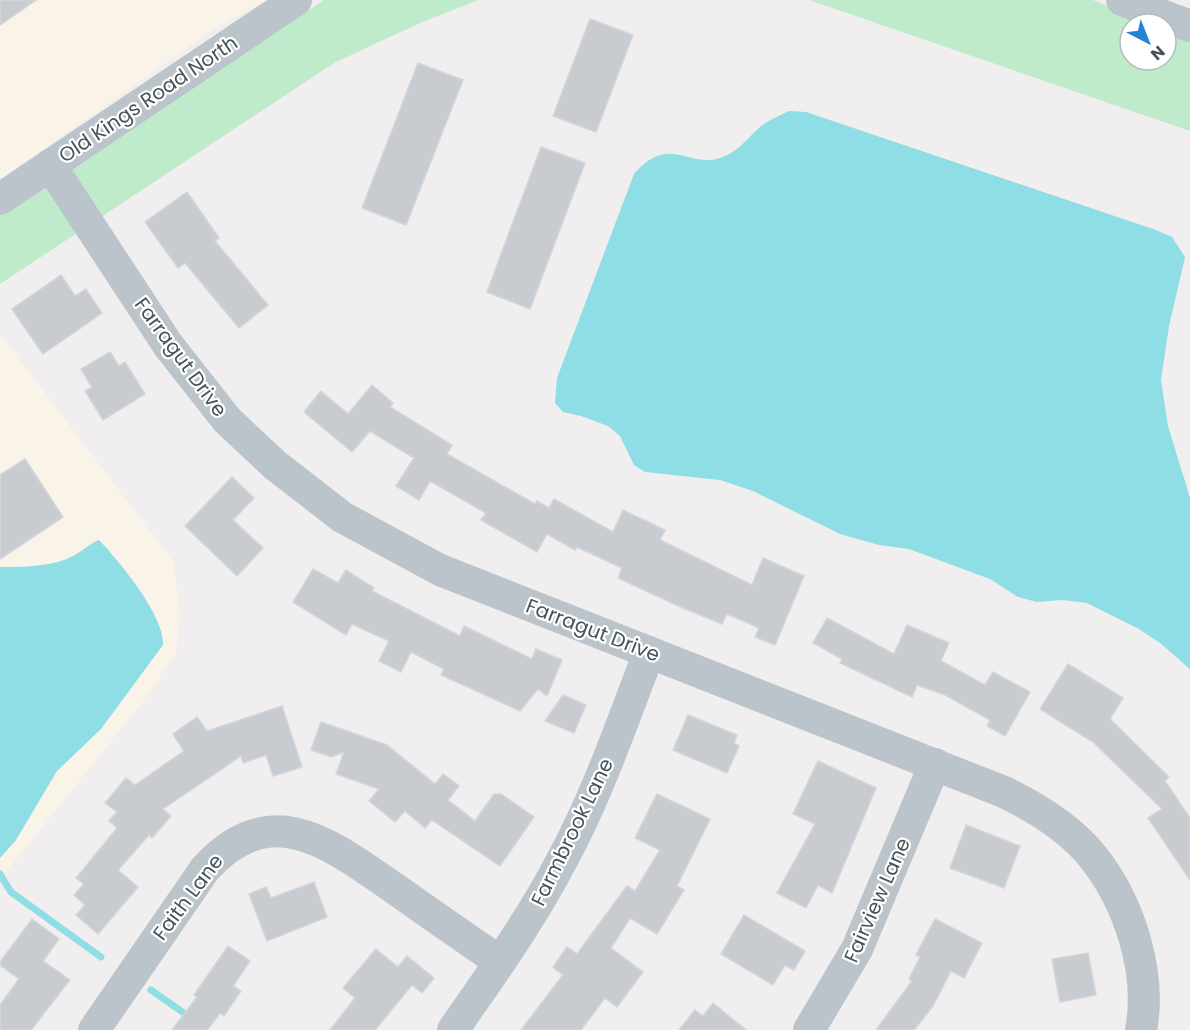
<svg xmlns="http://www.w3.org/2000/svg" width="1190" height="1030" font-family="Poppins,sans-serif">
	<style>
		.commercial { fill: #faf3e8 }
		.green { fill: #bfebcb }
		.water { fill: #8fdde5 }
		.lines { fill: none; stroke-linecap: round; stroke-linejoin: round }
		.stream { stroke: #8fdde5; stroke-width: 7 }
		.building { fill: #c8ccd0; stroke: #d2d5d9; stroke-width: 1.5 }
		.minor { stroke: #bac4ca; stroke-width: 32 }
		.labels { text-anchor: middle; stroke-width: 4.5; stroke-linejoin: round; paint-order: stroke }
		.street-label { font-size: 20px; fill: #47535a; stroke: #fff }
	</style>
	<rect width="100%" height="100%" fill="#f0eeee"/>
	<g class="commercial">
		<polygon points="0,0 268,0 219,25 0,180"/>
		<polygon points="0,334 173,561 180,613 176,653 143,702 0,879"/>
	</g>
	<g class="green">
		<polygon points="324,0 479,0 422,22 334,63 0,284 0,215"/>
		<polygon points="809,0 1093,0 1152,24 1130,24 1130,60 1166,60 1166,30 1190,40 1190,131"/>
	</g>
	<g class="water">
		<path d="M789,111L806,112L1156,230L1172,237L1185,257L1169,326L1161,380L1168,426L1190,498V669L1160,643L1139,629L1087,603L1062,600L1037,602L1018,597L990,579L909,549L879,545L840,534L753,491L720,480L645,472L634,465L620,436L608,426L581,416L563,412L555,403L557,378L634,174C670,133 689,169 720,158C740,152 748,136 764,124C771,119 781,115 789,111Z"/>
		<path d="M99,540C119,561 165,616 163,645L101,729L57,771L16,840L0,858V567C24,567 54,567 75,555C84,550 89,544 99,540Z"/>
	</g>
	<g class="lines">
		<g class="stream">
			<polyline points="0,874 11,892 101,957"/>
			<polyline points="151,990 191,1018"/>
		</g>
	</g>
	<g class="building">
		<polygon points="0,0 36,0 0,25"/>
		<polygon points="590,19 633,35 596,132 553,116"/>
		<polygon points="418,63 463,80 406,225 362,208"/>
		<polygon points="541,147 585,163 530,309 487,292"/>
		<polygon points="187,192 219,238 215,241 268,305 239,328 185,263 178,268 145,222"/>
		<polygon points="61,275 75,296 86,289 102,313 43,354 12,309"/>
		<polygon points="110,352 119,366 125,362 145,394 103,420 85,391 92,387 81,369"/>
		<polygon points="372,385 393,403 390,407 452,445 447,454 535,504 537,501 549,508 554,499 613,532 623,510 665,530 660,540 752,585 763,558 804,576 775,645 755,637 759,628 727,614 722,624 683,608 618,578 622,568 577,547 575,550 547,534 537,552 481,520 486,513 430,481 419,500 396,486 414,458 370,431 352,452 304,412 321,391 348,414"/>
		<polygon points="25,459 63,517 0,559 0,475"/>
		<polygon points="232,477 254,498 233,520 263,548 237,576 185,526"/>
		<polygon points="313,569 338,583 346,570 374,588 372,591 460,636 464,626 532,659 536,649 562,660 547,696 538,689 520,711 441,675 444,669 411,652 401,672 379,661 389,641 352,624 346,635 293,602"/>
		<polygon points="827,618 894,654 907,625 949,643 941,661 985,685 993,672 1030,692 1005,736 987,726 990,720 945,695 917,685 912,697 840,663 842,659 813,643"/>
		<polygon points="1068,664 1123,698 1110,719 1169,777 1165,781 1190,818 1190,880 1148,818 1162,809 1093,742 1040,709"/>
		<polygon points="563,695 586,705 574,733 545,721"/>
		<polygon points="282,706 302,767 273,776 266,755 243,763 241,756 163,809 171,816 152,838 149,835 118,870 138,887 98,934 76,915 85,905 74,895 84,884 76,878 117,828 109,821 117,812 105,803 126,778 135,785 184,751 173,734 197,717 207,731"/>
		<polygon points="688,715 737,735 734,743 739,746 727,773 673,750"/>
		<polygon points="321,722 387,745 435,784 443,774 459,786 448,800 475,821 494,794 501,794 534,817 500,866 432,820 425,828 405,811 395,822 369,801 379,789 336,774 344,752 331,757 311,750"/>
		<polygon points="818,761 876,788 832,893 818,885 806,908 777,893 815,824 793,814"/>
		<polygon points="657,794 710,819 677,886 684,890 657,934 630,918 611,948 643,972 617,1007 605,998 581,1030 521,1030 563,975 553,967 567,947 577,954 627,886 635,891 660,850 635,838"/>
		<polygon points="966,825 1020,846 1004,888 950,868"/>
		<polygon points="314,882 327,917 267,941 249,894 266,887 271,898"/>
		<polygon points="744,915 805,951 794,970 785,965 773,985 721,954"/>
		<polygon points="32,919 59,939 43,961 70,980 31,1030 0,1030 0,1005 19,979 0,965 0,962"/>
		<polygon points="935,919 982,943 964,978 951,971 933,1006 914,1030 876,1030 912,981 909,979 920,957 916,955"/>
		<polygon points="228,946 250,961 233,986 241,991 224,1016 220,1013 207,1030 172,1030 197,997 194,995"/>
		<polygon points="376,949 398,967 407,956 434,978 422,993 412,985 375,1030 330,1030 355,998 343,988"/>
		<polygon points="1088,953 1096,995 1060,1002 1052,959"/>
		<polygon points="713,1003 746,1030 679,1030 695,1010 703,1016"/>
	</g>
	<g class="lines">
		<g class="minor">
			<polyline points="1122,0 1190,26"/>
			<path d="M50,165L168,345L227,420L275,465L342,517L440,570L1004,792C1037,808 1070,828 1093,857C1129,902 1152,972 1141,1030"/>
			<polyline points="0,199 296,0"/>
			<path d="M94,1030L205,869C271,796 330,844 394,888C429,913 464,937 500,962"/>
			<path d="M453,1030C491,975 531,920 562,860C598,794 622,722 649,653"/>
			<polyline points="809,1030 857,949 935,764"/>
		</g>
	</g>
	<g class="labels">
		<g class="street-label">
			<text transform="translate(148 99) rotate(-34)" y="7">Old Kings Road North</text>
			<text transform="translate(181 357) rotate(54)" y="7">Farragut Drive</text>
			<text transform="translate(593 630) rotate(21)" y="7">Farragut Drive</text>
			<text transform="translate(572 832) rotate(-64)" y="7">Farmbrook Lane</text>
			<text transform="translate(188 897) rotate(-53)" y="7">Faith Lane</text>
			<text transform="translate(877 900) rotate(-66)" y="7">Fairview Lane</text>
		</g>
	</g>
	<g transform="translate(1148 42) rotate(138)"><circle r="28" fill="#ffffff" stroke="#b5babd" stroke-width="1.5"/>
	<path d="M0-4.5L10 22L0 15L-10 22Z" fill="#2685d3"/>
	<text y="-9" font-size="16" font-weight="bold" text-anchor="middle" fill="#47535a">N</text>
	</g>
</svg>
